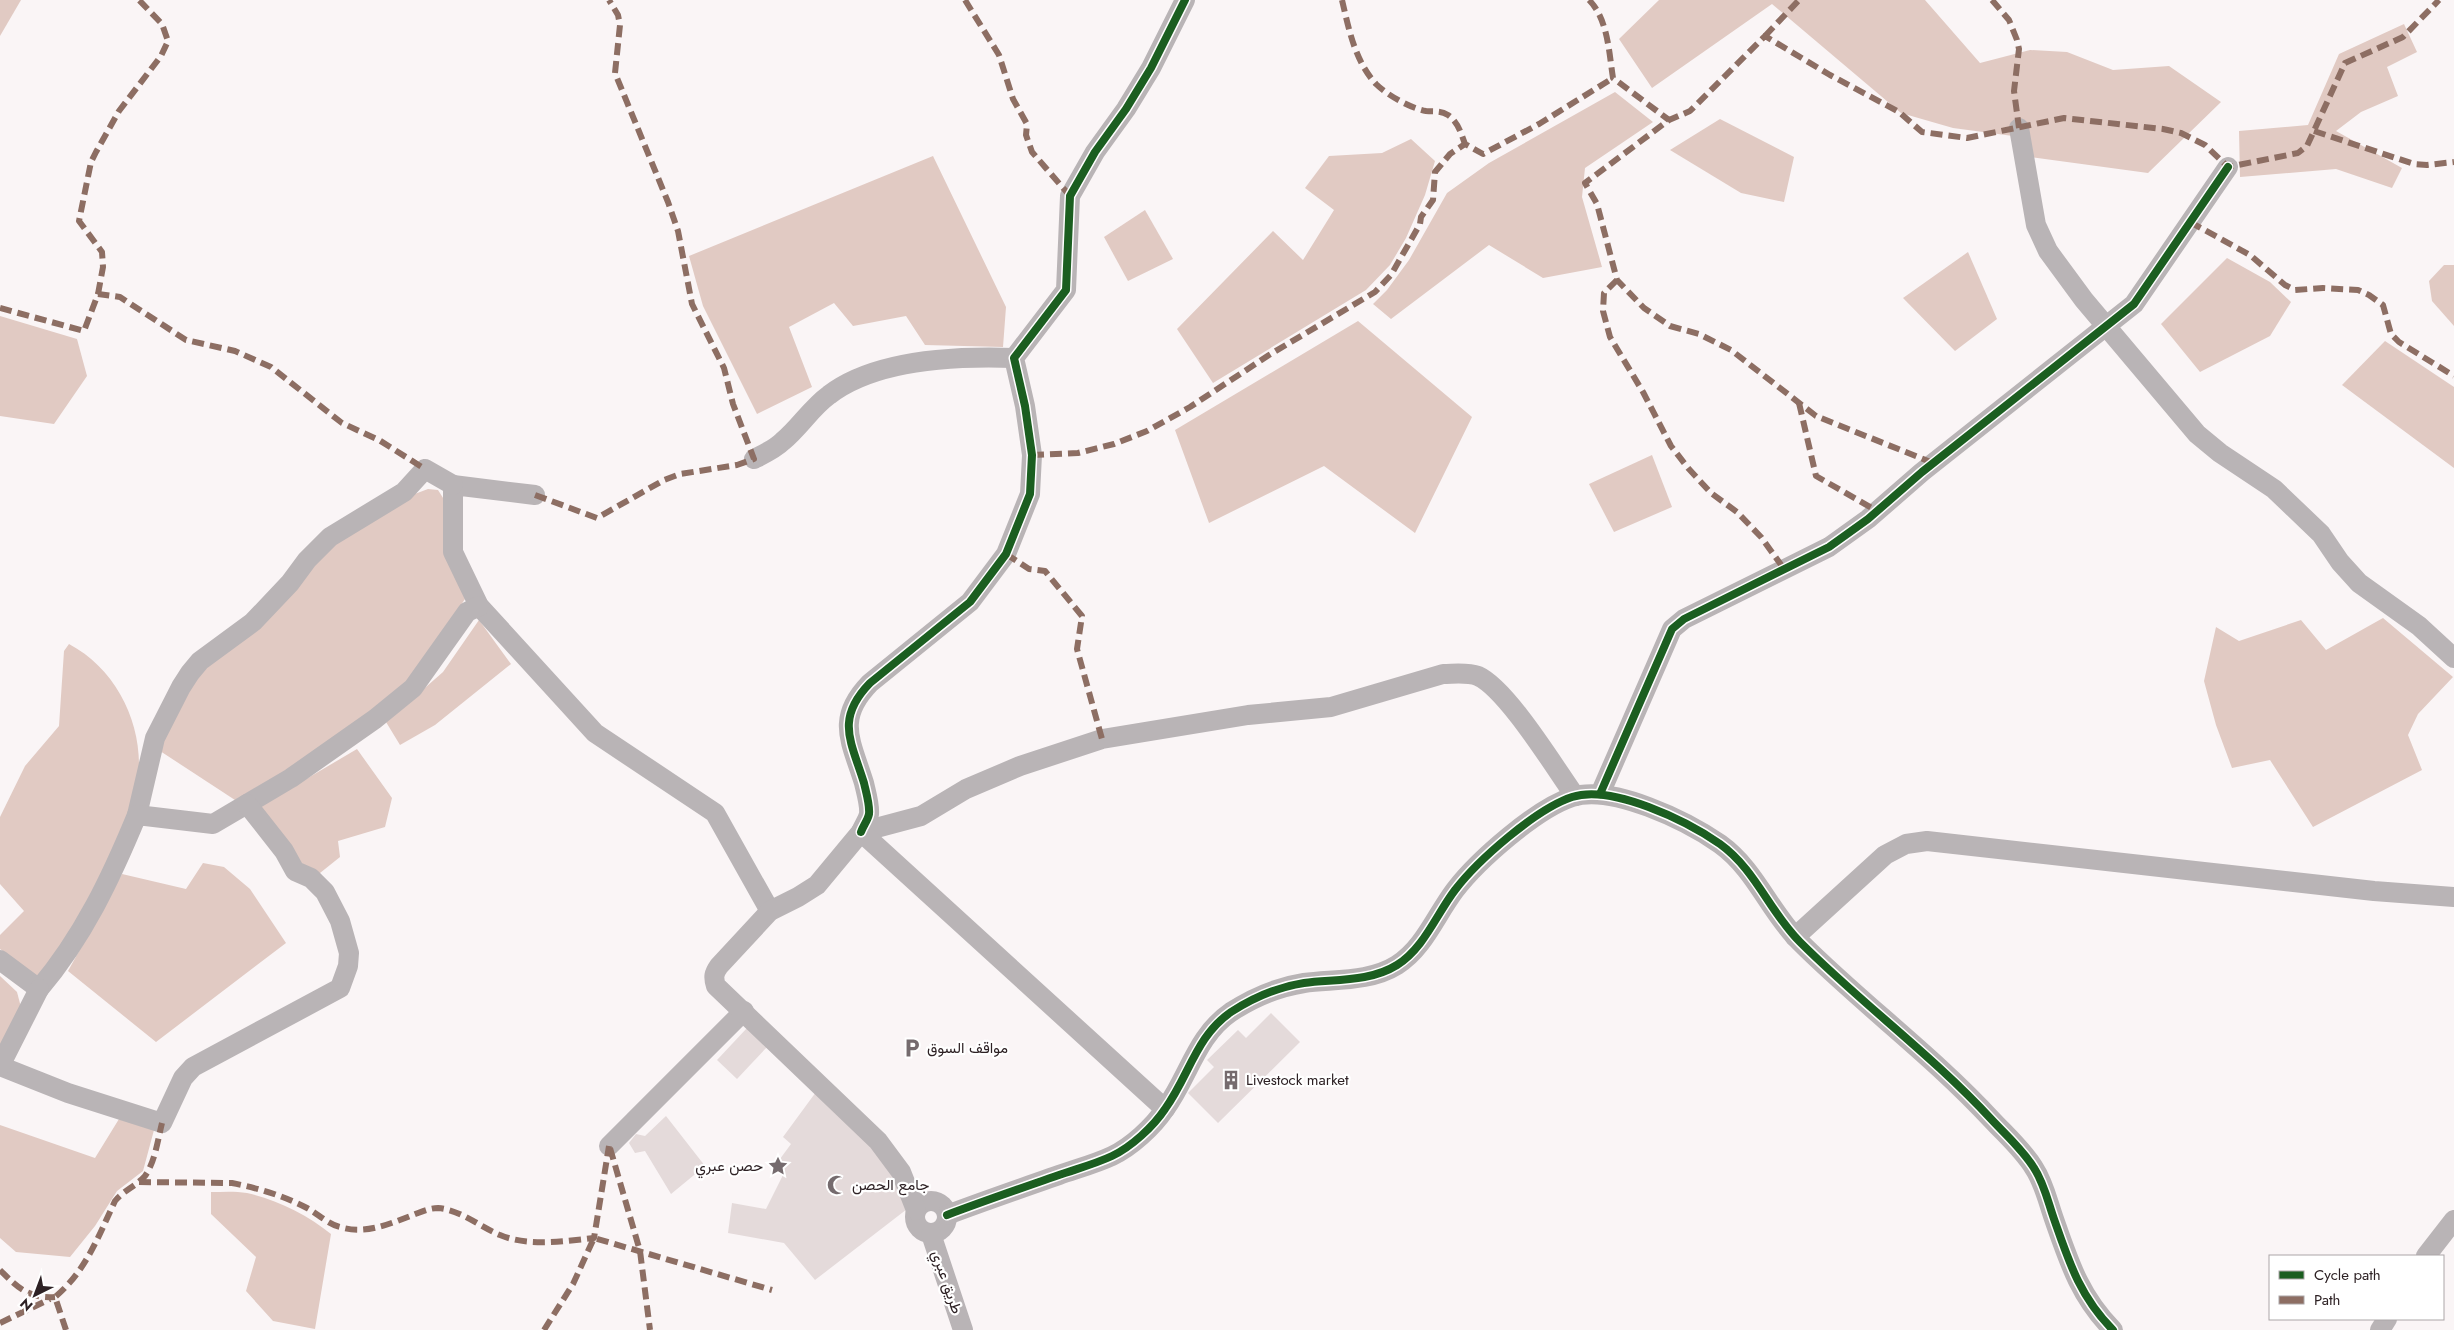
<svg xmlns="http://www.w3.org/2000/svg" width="2454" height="1330" font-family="Jost,Vazirmatn,sans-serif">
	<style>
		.forest { fill: #e1cac3 }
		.building { fill: #e4dada }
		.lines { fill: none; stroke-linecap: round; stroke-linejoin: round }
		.minor { stroke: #b9b4b6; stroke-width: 20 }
		.quiet { stroke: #8d6e63; stroke-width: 6; stroke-dasharray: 12 6; stroke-linecap: butt }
		.cycleway-casing { stroke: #fff; stroke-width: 11 }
		.cycleway { stroke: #1b5e20; stroke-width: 8 }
		.labels { text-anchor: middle; stroke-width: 4.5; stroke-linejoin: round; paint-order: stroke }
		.poi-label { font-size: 15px; fill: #2d2124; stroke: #fff; text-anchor: start }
		.street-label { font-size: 15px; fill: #2d2124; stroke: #fff }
	</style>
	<rect width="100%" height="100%" fill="#faf5f6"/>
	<g class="forest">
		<polygon points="0,0 21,0 0,36"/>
		<polygon points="1659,0 1925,0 1980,63 2030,50 2067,52 2113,70 2169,66 2221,102 2148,173 2016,155 2013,136 1953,128 1901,113 1772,4 1652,88 1619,39"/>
		<polygon points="2404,24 2417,52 2387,67 2398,96 2361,112 2336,131 2402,168 2392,188 2336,169 2240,177 2239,131 2308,125 2339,54"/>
		<polygon points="1615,92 1653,122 1585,168 1582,197 1602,267 1543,278 1489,245 1391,319 1373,304 1387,290 1409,260 1447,193 1489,163"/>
		<polygon points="1720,119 1794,157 1784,202 1741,193 1670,150"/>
		<polygon points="1411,139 1435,161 1425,195 1406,238 1390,265 1366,290 1213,383 1177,329 1273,231 1303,260 1334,210 1305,188 1329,156 1382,153"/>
		<polygon points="933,156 1006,307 1003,347 925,345 906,316 853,326 834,303 789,327 812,387 757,414 703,306 689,256"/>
		<polygon points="1145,210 1173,259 1128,281 1104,237"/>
		<polygon points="1968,252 1997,319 1955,351 1903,298"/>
		<polygon points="2227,258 2270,282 2291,302 2270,336 2200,372 2161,324"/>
		<polygon points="2444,265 2454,265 2454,326 2432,301 2429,281"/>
		<polygon points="0,316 77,339 87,376 54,424 0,416"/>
		<polygon points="1358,321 1472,417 1415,533 1324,466 1209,523 1175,430"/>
		<polygon points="2385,341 2454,387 2454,468 2342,385"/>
		<polygon points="1652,455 1672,507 1614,532 1589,484"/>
		<polygon points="428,489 438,490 445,501 465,599 411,679 317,753 235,800 157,749 199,674 334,544 412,495"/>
		<polygon points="2383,618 2453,677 2418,714 2408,735 2422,770 2313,827 2270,760 2232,768 2216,725 2204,681 2216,627 2239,641 2301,620 2326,650"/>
		<polygon points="479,620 511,664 435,725 400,745 386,722 443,672"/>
		<path d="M69,644C120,671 147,732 137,788C132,822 113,852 98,882C89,899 82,917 72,933C63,949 49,964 38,978L0,949V935L24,911L0,884V817L25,766L59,726L64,651Z"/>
		<polygon points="357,749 392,798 385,827 338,841 340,857 315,877 301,865 257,808"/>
		<polygon points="203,863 224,867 250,889 286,943 156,1042 68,971 122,874 186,889"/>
		<polygon points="0,976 17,992 22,1011 0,1061"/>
		<polygon points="119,1119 154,1130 143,1171 117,1191 95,1226 70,1257 16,1252 0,1238 0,1125 95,1158"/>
		<path d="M211,1192C222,1192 235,1191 247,1193C276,1199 308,1215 331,1234L315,1329L273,1321L246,1291L256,1257L211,1214Z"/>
	</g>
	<g class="building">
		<polygon points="1271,1013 1300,1042 1218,1123 1188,1093 1214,1067 1207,1060 1238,1030 1246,1038"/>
		<polygon points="747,1028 767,1047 737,1079 717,1060"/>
		<polygon points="816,1092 872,1144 911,1206 815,1280 784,1243 728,1233 732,1203 766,1209 785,1171 777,1163 791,1144 783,1137"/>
		<polygon points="666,1116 705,1166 671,1194 645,1151 635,1153 629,1143 636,1134 645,1136"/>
	</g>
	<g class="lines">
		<g class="minor">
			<polyline points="2019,128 2036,225 2048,251 2084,300 2197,434 2220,453 2274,489 2321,534 2340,562 2359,583 2419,626 2454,658"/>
			<path d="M754,459C764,454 775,449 783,441C800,427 811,408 829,395C876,359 957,356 1014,358"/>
			<polyline points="535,495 453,485 453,552 479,606 595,733 715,813 770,911"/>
			<polyline points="1600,794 1672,629 1684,619 1829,547 1868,519 1922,472 2134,304 2228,167"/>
			<polyline points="137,815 155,738 181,687 190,673 200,661 253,622 290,583 307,560 330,537 404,492 425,469 453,485"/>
			<path d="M861,832C863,826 868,820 869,814C870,805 866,792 864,783C851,741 835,719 870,683L970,602L1006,554L1030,494L1032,455L1025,406L1014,358L1066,290L1070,196L1095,152L1126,109L1151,68L1185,0"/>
			<path d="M861,832L921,816L966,789L1020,766L1102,739L1248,715L1331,707L1443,674C1454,674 1467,672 1478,676C1507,689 1555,768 1575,796"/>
			<polyline points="1795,937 1885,855 1906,844 1927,841 2374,891 2454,897"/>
			<path d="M0,960L39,989C83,937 111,878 137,815L213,824L291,778L375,719L413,688L467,612L479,606"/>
			<polyline points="0,1066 68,1093 162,1123 183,1078 193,1067 340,988 348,966 349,953 340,921 325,892 311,878 295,871 284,851 247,804"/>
			<polyline points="0,1066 39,989"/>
			<polyline points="609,1146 744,1011"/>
			<circle cx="931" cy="1217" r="16"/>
			<path d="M916,1210L901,1172L878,1141L716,986C713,977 714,973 719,966L770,911L798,897L817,885L861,832L1165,1109"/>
			<path d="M947,1215C984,1201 1022,1188 1059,1175C1076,1169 1095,1164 1112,1156C1131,1147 1153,1127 1165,1109C1189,1076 1196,1036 1231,1012C1254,997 1278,987 1304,983C1335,979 1370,982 1397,965C1424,948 1436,915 1455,890C1478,860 1536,809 1572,797C1612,784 1687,821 1720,844C1756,870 1769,911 1800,942C1862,1004 1932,1055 1992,1120C2006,1135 2023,1150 2034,1168C2044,1183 2048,1202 2054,1219C2069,1262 2080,1297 2113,1330"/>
			<polyline points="931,1234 963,1330"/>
			<polyline points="2426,1256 2454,1220"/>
			<polyline points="2380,1330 2387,1319"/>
		</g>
		<g class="quiet">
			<polyline points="965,0 999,55 1013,99 1027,124 1026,135 1032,152 1070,196"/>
			<path d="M1342,0C1349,30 1355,61 1376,84C1387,95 1410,108 1426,111C1434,112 1440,110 1448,115C1458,122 1461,133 1465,144L1483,154L1539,124L1613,78"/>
			<path d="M1589,0C1608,19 1609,53 1613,78L1669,120"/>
			<polyline points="1992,0 2009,20 2017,40 2019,49 2014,91 2019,128"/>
			<polyline points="1765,36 1799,0"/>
			<polyline points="2314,131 2414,164 2427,165 2454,162"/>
			<polyline points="2190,222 2250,255 2285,285 2295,290 2323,288 2358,290 2369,295 2383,305 2391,334 2399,342 2454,376"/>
			<polyline points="1617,280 1604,293 1603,311 1610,337 1643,392 1671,446 1688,468 1711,493 1737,512 1761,537 1784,569"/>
			<polyline points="98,294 103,267 102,252 79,221 91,162 96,152 119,111 161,56 168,41 162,24 139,0"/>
			<polyline points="0,308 84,331 98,294 120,297 186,340 235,351 271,367 342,423 379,440 425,469"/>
			<polyline points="1799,403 1816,476 1877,511"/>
			<polyline points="1032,455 1078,453 1114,444 1147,431 1190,407 1269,355 1375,292 1391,275 1420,224 1421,217 1433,200 1435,172 1450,154 1465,144"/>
			<polyline points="1933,463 1816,416 1731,350 1699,334 1670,326 1644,308 1617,280 1597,204 1585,183 1669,120 1690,111 1765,36 1830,75 1899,112 1922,132 1967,138 2064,118 2163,129 2181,133 2205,145 2228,167 2298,153 2307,146 2345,63 2403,37 2439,0"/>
			<polyline points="535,495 597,518 664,480 680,474 737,465 754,459 733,404 724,368 692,304 678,231 668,202 615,73 620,25 618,15 609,0"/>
			<polyline points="1006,554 1029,569 1045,571 1082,616 1077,649 1102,739"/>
			<polyline points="610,1148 640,1251 650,1330"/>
			<path d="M139,1182L232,1183C258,1188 284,1196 307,1208C318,1214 328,1224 340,1227C365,1235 389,1224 413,1215C421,1212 429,1208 438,1208C461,1210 480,1227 500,1235C528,1247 565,1241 594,1238L609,1146"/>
			<path d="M0,1270C17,1287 29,1299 55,1297"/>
			<polyline points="0,1323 50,1299"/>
			<path d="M66,1330L55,1297C86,1271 98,1237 115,1201C123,1191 136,1186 145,1176C155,1162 158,1139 162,1123"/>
			<polyline points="544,1330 573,1284 594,1238 772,1290"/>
		</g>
		<defs>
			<g id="cycleway">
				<polyline points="1600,794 1672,629 1684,619 1829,547 1868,519 1922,472 2134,304 2228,167"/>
				<path d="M861,832C863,826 868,820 869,814C870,805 866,792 864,783C851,741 835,719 870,683L970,602L1006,554L1030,494L1032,455L1025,406L1014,358L1066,290L1070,196L1095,152L1126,109L1151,68L1185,0"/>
				<path d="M947,1215C984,1201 1022,1188 1059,1175C1076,1169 1095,1164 1112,1156C1131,1147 1153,1127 1165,1109C1189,1076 1196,1036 1231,1012C1254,997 1278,987 1304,983C1335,979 1370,982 1397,965C1424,948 1436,915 1455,890C1478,860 1536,809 1572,797C1612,784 1687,821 1720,844C1756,870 1769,911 1800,942C1862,1004 1932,1055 1992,1120C2006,1135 2023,1150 2034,1168C2044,1183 2048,1202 2054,1219C2069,1262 2080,1297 2113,1330"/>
			</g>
		</defs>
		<use href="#cycleway" class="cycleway-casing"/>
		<use href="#cycleway" class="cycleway"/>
	</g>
	<defs>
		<symbol id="parking-bare" viewBox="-9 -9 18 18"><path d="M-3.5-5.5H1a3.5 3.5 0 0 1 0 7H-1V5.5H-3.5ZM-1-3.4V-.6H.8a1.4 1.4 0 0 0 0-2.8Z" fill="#756b6e" stroke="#fff" stroke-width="2.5" paint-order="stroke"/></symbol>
		<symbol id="building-bare" viewBox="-9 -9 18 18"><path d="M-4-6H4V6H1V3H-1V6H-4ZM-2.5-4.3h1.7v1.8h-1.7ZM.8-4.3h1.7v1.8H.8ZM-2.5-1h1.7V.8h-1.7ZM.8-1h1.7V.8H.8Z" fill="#756b6e" stroke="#fff" stroke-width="2.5" paint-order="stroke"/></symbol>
		<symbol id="sight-bare" viewBox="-9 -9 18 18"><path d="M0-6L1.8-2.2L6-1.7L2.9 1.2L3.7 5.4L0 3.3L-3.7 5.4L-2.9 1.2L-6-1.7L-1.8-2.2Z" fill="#756b6e" stroke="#fff" stroke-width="2.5" paint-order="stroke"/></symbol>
		<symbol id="mosque-bare" viewBox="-9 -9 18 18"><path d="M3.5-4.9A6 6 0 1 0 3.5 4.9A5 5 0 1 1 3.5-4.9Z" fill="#756b6e" stroke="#fff" stroke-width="2.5" paint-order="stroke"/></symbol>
	</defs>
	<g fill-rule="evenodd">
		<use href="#parking-bare" x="898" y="1034" width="28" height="28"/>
		<use href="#building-bare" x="1217" y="1066" width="28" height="28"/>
		<use href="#sight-bare" x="764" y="1152" width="28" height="28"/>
		<use href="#mosque-bare" x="823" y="1171" width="28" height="28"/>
	</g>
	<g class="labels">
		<g class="poi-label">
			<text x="927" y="1053">مواقف السوق</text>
			<text x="1246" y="1085">Livestock market</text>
			<text x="763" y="1171" text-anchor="end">حصن عبري</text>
			<text x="852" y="1190">جامع الحصن</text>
		</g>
		<g class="street-label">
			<text transform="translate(947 1282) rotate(71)" y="5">طريق عبري</text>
		</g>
	</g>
	<rect x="2269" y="1255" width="175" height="65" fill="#ffffff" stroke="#aba6a7"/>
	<rect x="2279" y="1271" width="25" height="8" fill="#1b5e20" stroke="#aba6a7"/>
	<text x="2314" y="1280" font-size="15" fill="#2d2124">Cycle path</text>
	<rect x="2279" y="1296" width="25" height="8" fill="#8d6e63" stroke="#aba6a7"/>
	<text x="2314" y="1305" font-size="15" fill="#2d2124">Path</text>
	<g transform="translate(35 1295) rotate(222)" stroke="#ffffff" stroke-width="4" paint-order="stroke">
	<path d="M0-4L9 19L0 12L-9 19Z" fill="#2d2124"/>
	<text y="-8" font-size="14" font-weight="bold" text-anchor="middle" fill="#2d2124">N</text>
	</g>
</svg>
